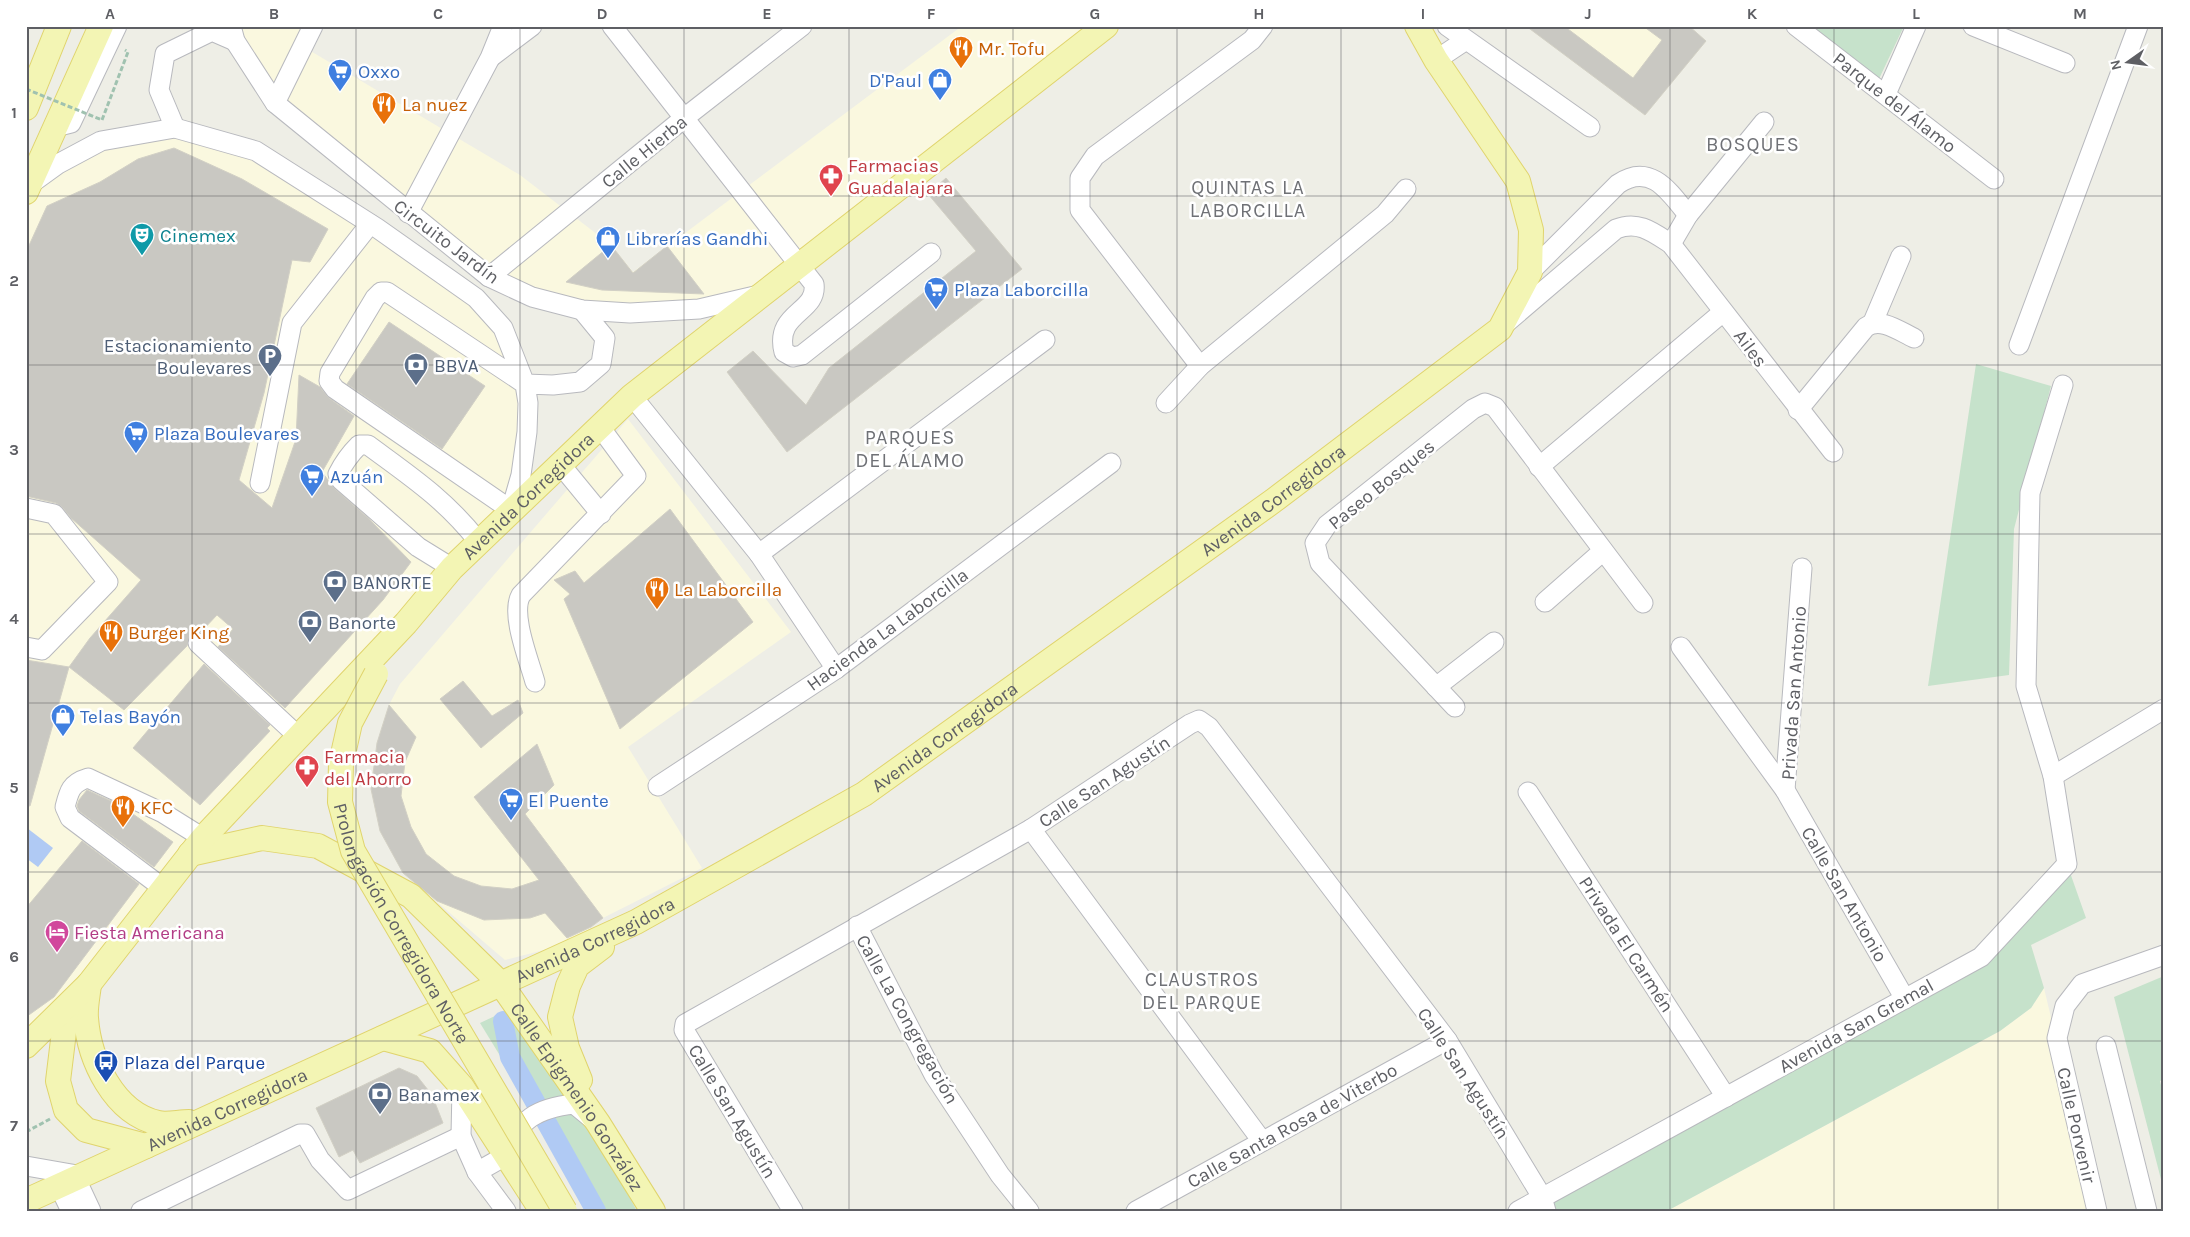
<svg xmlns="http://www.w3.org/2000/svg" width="2190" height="1237" font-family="Karla,sans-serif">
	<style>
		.commercial { fill: #faf8df }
		.green { fill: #c6e2cb }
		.water { fill: #b0caf4 }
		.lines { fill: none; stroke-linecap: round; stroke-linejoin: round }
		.canal { stroke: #b0caf4; stroke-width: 20 }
		.building { fill: #c9c8c2; stroke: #d2d0c5 }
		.minor-casing { stroke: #b8b9be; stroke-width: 21 }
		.major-casing { stroke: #e0d46d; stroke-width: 26 }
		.path { stroke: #a0c2b0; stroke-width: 3; stroke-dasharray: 5 2.5; stroke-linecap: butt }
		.minor { stroke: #fff; stroke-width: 19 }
		.major { stroke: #f3f5b4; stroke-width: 24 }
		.major-bridge-casing { stroke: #e0d46d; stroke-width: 26; stroke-linecap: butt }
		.path-bridge { stroke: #a0c2b0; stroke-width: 3; stroke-dasharray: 5 2.5; stroke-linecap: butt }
		.major-bridge { stroke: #f3f5b4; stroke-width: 24 }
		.grid { fill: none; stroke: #5e5f64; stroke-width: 1; stroke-opacity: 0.55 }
		.labels { text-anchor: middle; stroke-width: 5; stroke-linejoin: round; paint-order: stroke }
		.food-label { font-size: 19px; fill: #c56008; stroke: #fff; text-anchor: start }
		.shop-label { font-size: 19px; fill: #366cbe; stroke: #fff; text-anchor: start }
		.street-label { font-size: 19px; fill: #5e5f64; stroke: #fff }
		.health-label { font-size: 19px; fill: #be3a42; stroke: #fff; text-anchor: start }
		.culture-label { font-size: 19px; fill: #0d838f; stroke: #fff; text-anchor: start }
		.service-label { font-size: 19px; fill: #4e5e75; stroke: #fff; text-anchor: start }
		.hotel-label { font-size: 19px; fill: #b23c85; stroke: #fff; text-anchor: start }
		.transit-label { font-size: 19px; fill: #164399; stroke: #fff; text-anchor: start }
		.neighbourhood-label { font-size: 20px; letter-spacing: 1px; fill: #6f7176; stroke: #fff }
		.neatline { fill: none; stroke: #5e5f64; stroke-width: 2 }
		.grid-label { font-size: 16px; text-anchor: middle; font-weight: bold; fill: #5e5f64 }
	</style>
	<rect width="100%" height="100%" fill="#eeeee6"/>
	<g class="commercial">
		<polygon points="231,26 304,26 297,43 520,175 611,245 633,272 962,26 1106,26 765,293 630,313 489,277 275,103"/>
		<polygon points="1526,26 1689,26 1706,41 1645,115"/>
		<polygon points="175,128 256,151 476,298 525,384 511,510 26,1046 26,192 70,157"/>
		<polygon points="628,419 791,632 628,747 702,868 603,918 571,943 505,960 403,873 380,831 371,789 377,743 389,705 400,684"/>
		<polygon points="2044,988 2097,1211 1667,1211 2000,1031 2031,1008"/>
	</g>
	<g class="green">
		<polygon points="1804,26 1904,26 1878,81"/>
		<polygon points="1976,364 2051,386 2014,529 2009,675 1928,686"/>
		<polygon points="2067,864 2086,918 2031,945 2044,988 2031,1008 2000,1031 1667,1211 1518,1211 1981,957"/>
		<polygon points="2164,976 2164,1079 2160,1081 2164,1097 2164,1191 2114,997"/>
		<polygon points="512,1008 602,1148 637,1211 595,1211 480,1023"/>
	</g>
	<polygon class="water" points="27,828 53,848 38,867 26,858"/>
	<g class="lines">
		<polyline class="canal" points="503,1021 510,1057 596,1211"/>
	</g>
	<g class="building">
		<polygon points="1526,26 1564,26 1633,78 1662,40 1643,26 1689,26 1706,41 1645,115"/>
		<polygon points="174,148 242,179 328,229 310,262 292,260 264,393 239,480 272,508 296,439 299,375 320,387 329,398 354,416 322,472 334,488 367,517 411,562 383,600 285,708 218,647 233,629 217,615 201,632 190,635 187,646 124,710 69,667 90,638 141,580 71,518 62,507 56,503 26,496 26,252 47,206 100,182 138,159"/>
		<polygon points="946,178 1022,269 787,452 727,372 753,351 806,405 829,368 976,251 928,194"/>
		<polygon points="611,245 633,273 667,246 704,294 602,290 566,282"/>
		<polygon points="389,322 485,386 442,449 347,384"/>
		<polygon points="670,509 753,622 620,729 564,599 570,594 554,580 575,571 584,583"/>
		<polygon points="26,660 69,667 30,806 26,805"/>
		<polygon points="204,664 270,725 267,728 270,731 200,805 133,748"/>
		<polygon points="463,681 492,716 518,700 523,713 481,748 440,699"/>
		<polygon points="389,705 416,737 405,762 401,796 411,827 426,854 454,876 481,886 512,889 539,880 474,797 537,744 554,785 525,814 603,918 591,927 567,938 545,913 530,918 484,920 437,901 403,873 380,831 371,789 377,743"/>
		<polygon points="87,790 120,805 173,842 154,867 79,811 77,806 79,800"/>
		<polygon points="82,841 139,884 54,997 26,1017 26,908"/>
		<polygon points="399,1068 417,1076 432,1095 443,1123 360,1163 353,1150 339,1157 316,1108"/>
	</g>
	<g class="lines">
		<defs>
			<g id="minor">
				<polyline points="231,26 235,41 275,103 489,277 532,297 582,310 630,313 699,309 759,295"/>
				<path d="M612,26L814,284C818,313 774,312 784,352L793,357L802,355L931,253"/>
				<polyline points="1447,26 1590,127"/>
				<polyline points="1796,26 1994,179"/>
				<polyline points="1973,26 2065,63"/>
				<polyline points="491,57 532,26"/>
				<polyline points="1436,60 1466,40"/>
				<polyline points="1886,94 1916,26"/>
				<polyline points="275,103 313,26"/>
				<polyline points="55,127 71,123 117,26"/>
				<polyline points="175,128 159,90 165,54 212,31 235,41"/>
				<polyline points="29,185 58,164 101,141 175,128 256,151 377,228 476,298 503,328 525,384 528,403 527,432 521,475 511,510 335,389 329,381 330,373 375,298 381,292 387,292 525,384 553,385 580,382 601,364 605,338 582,310"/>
				<polyline points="408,213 490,58 503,26"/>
				<polyline points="1671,244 1688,215 1764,122"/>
				<path d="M1530,272L1618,184C1650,162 1669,191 1688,215"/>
				<polyline points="489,277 683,119 802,26"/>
				<polyline points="1873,322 1901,256"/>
				<path d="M1506,323L1616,229C1638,220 1653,232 1671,244L1833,452"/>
				<polyline points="2019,345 2138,26"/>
				<polyline points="1200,366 1080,210 1080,178 1095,156 1252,40 1263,26"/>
				<polyline points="632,396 759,554 836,669"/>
				<polyline points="1166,403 1200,366 1385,214 1406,189"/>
				<path d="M1798,410L1866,327C1881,317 1899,331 1914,338"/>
				<polyline points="560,464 601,514"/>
				<polyline points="1539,467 1723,312"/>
				<polyline points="260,483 292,323 370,224"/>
				<polyline points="26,508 54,514 108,582 42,650 26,647"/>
				<polyline points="759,554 1045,340"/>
				<path d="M452,568L418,547L341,480L338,474C343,464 351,453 359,445H368C410,476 445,499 478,541"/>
				<polyline points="1545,602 1603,551"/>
				<polyline points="198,643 300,738"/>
				<polyline points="1681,647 1785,790 1905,999"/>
				<path d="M535,682C529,660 510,614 521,595L636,476L600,427"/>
				<polyline points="1436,687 1494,642"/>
				<polyline points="1455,707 1320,563 1315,543 1327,525 1473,409 1485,403 1495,407 1643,603"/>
				<polyline points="2053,776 2164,709"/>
				<polyline points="658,786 836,669 1111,463"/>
				<polyline points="1785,790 1802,568"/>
				<polyline points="1528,792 1726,1097"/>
				<polyline points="1031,829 1262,1141"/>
				<path d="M163,888L70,818L65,807C69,791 71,783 88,778L163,813L203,838"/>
				<polyline points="857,926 934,1075 1000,1175 1029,1211"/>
				<polyline points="2106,1046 2147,1211"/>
				<polyline points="462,1087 461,1136 477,1172 506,1211"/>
				<polyline points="26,1166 83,1176"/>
				<path d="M477,1172L507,1155C517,1119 538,1108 574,1104L591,1118"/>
				<polyline points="76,1179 91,1211"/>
				<polyline points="59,1186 71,1211"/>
				<polyline points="141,1211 300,1134 305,1134 320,1160 348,1190 461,1136"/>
				<polyline points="793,1211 684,1030 685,1024 1031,829 1190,724 1199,720 1209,727 1447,1040 1542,1197 1546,1211"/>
				<polyline points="1136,1211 1447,1040"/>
				<polyline points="1518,1211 1981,957 2067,864 2053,776 2026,686 2030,493 2063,385"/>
				<polyline points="2097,1211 2057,1038 2065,1006 2082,984 2164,955"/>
			</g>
			<g id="major">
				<polyline points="26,108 59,26"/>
				<polyline points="26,192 101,26"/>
				<path id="s1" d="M190,854L262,838L318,846L411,896L501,984L598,1123L653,1211"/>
				<path d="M89,984C88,995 85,1007 86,1018C89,1060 114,1113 158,1123C167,1125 179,1122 189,1122"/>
				<polyline points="67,1007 58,1081 66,1110 86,1130 146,1146"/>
				<polyline points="383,1038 430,1051 462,1087 542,1211"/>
				<path id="s2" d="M26,1046L89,984L203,838L406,623L452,568L632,396L1106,26"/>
				<polyline points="580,1080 567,1048 560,1017 568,986 577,966 602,947"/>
				<path id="s3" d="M26,1201L636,922L864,794L1273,501L1500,329L1530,272L1531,230L1518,181L1436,60L1417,26"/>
			</g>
		</defs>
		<use href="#minor" class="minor-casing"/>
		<use href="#major" class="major-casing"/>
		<g class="path">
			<polyline points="102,120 128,52 125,50"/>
			<polyline points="26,1132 50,1119"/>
		</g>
		<use href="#minor" class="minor"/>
		<use href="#major" class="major"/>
		<defs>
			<g id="major-bridge">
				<path id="s4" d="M376,674L350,723L341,763L340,802L353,851L565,1211"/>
			</g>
		</defs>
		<use href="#major-bridge" class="major-bridge-casing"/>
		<polyline class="path-bridge" points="26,89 102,120"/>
		<use href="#major-bridge" class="major-bridge"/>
	</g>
	<path class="grid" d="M192,26V1211M356,26V1211M520,26V1211M684,26V1211M849,26V1211M1013,26V1211M1177,26V1211M1341,26V1211M1506,26V1211M1670,26V1211M1834,26V1211M1998,26V1211M26,196H2164M26,365H2164M26,534H2164M26,703H2164M26,872H2164M26,1041H2164"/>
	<defs>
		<symbol id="restaurant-pin" viewBox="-11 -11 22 30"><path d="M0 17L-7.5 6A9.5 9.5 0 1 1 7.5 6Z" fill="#e8710a" stroke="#fff"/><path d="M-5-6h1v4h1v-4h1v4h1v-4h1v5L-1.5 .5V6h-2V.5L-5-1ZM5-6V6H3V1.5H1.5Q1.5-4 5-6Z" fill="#fff"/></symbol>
		<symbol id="supermarket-pin" viewBox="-11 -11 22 30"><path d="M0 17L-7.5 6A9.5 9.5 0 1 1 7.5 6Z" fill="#3f7fe0" stroke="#fff"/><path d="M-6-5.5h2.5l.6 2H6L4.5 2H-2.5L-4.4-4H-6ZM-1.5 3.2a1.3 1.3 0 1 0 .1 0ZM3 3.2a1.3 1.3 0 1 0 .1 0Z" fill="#fff"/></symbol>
		<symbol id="shop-pin" viewBox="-11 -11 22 30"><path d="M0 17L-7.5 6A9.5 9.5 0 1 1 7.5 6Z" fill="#3f7fe0" stroke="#fff"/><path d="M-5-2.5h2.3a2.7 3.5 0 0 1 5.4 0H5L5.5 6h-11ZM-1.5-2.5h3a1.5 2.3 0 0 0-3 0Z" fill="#fff"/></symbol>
		<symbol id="pharmacy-pin" viewBox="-11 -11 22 30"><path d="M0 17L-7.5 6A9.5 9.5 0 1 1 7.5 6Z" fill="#e0444e" stroke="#fff"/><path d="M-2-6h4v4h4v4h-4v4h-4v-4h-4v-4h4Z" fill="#fff"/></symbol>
		<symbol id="theatre-pin" viewBox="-11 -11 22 30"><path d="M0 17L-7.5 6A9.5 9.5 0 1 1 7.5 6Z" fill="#0f9aa8" stroke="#fff"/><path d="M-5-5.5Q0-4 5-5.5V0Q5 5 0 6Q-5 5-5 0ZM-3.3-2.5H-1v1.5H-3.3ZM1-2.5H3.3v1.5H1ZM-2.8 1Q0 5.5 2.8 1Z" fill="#fff"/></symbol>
		<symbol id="parking-pin" viewBox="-11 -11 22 30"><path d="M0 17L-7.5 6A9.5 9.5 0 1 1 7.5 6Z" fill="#5c6f8a" stroke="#fff"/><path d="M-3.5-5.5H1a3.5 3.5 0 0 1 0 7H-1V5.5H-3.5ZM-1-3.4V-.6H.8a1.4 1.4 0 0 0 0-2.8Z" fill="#fff"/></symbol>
		<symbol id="bank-pin" viewBox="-11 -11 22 30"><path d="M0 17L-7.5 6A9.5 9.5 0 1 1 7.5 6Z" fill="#5c6f8a" stroke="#fff"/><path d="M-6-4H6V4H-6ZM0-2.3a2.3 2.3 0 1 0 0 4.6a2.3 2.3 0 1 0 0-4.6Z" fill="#fff"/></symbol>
		<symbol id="hotel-pin" viewBox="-11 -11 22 30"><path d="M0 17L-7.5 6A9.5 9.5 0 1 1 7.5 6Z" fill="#d1479c" stroke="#fff"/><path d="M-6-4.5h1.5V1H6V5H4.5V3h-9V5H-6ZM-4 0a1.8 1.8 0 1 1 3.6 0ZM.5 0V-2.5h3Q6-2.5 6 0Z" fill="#fff"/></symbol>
		<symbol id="bus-pin" viewBox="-11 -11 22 30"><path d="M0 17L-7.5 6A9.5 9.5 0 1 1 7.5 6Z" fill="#1a4fb4" stroke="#fff"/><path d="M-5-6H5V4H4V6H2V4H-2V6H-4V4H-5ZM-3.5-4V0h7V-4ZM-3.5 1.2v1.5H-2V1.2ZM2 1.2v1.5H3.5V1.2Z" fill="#fff"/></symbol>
	</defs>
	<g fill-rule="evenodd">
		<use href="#restaurant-pin" x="947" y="34" width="28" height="38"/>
		<use href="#supermarket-pin" x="326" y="57" width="28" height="38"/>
		<use href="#shop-pin" x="926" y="66" width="28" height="38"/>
		<use href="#restaurant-pin" x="370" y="90" width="28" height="38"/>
		<use href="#pharmacy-pin" x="817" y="162" width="28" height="38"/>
		<use href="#theatre-pin" x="128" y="221" width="28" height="38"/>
		<use href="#shop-pin" x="594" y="224" width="28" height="38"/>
		<use href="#supermarket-pin" x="922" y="275" width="28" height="38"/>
		<use href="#parking-pin" x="256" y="342" width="28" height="38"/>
		<use href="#bank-pin" x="402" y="351" width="28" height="38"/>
		<use href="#supermarket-pin" x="122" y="419" width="28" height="38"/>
		<use href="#supermarket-pin" x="298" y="462" width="28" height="38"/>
		<use href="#bank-pin" x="321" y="568" width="28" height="38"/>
		<use href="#restaurant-pin" x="643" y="575" width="28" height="38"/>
		<use href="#bank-pin" x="296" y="608" width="28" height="38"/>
		<use href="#restaurant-pin" x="97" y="618" width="28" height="38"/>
		<use href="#shop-pin" x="49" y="702" width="28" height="38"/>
		<use href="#pharmacy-pin" x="293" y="753" width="28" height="38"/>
		<use href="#supermarket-pin" x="497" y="786" width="28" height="38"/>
		<use href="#restaurant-pin" x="109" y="793" width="28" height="38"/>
		<use href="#hotel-pin" x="43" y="918" width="28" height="38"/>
		<use href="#bus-pin" x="92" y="1048" width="28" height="38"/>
		<use href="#bank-pin" x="366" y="1080" width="28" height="38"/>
	</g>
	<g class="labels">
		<g class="food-label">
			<text x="978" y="55">Mr. Tofu</text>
			<text x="402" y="111">La nuez</text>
			<text x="674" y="596">La Laborcilla</text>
			<text x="128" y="639">Burger King</text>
			<text x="140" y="814">KFC</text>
		</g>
		<g class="shop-label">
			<text x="358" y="78">Oxxo</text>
			<text x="922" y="87" text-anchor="end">D'Paul</text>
			<text x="626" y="245">Librerías Gandhi</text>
			<text x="954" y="296">Plaza Laborcilla</text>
			<text x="154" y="440">Plaza Boulevares</text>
			<text x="330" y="483">Azuán</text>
			<text x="80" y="723">Telas Bayón</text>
			<text x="528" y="807">El Puente</text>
		</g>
		<g class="street-label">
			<text transform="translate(1895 102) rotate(38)" y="7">Parque del Álamo</text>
			<text transform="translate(644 151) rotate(-39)" y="7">Calle Hierba</text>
			<text transform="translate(447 241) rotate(37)" y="7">Circuito Jardín</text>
			<text transform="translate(1751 348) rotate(53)" y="7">Ailes</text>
			<text transform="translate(1381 484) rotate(-39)" y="7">Paseo Bosques</text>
			<text dy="7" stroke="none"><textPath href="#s2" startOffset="746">Avenida Corregidora</textPath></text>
			<text dy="7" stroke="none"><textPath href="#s3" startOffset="1436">Avenida Corregidora</textPath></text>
			<text transform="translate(887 629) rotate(-36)" y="7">Hacienda La Laborcilla</text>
			<text transform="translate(1793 693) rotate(-86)" y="7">Privada San Antonio</text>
			<text dy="7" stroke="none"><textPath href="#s3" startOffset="1031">Avenida Corregidora</textPath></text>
			<text transform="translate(1104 781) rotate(-33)" y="7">Calle San Agustín</text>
			<text transform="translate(1845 894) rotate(60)" y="7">Calle San Antonio</text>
			<text dy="7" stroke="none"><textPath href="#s4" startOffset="272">Prolongación Corregidora Norte</textPath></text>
			<text dy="7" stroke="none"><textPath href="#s3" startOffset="626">Avenida Corregidora</textPath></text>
			<text transform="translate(1627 944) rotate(57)" y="7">Privada El Carmén</text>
			<text transform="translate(908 1019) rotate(61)" y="7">Calle La Congregación</text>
			<text transform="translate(1856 1025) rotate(-29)" y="7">Avenida San Gremal</text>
			<text transform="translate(1464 1073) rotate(57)" y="7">Calle San Agustín</text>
			<text dy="7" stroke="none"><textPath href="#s1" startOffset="498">Calle Epigmenio González</textPath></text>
			<text dy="7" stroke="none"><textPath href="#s3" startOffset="221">Avenida Corregidora</textPath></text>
			<text transform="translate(733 1111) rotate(59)" y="7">Calle San Agustín</text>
			<text transform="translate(1292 1125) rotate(-29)" y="7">Calle Santa Rosa de Viterbo</text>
			<text transform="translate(2077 1125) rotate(77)" y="7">Calle Porvenir</text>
		</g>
		<g class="health-label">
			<text x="848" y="172">Farmacias<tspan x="848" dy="22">Guadalajara</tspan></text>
			<text x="324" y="763">Farmacia<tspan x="324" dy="22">del Ahorro</tspan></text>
		</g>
		<g class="culture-label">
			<text x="160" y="242">Cinemex</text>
		</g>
		<g class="service-label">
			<text x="252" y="352" text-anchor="end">Estacionamiento<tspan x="252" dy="22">Boulevares</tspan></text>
			<text x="434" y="372">BBVA</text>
			<text x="352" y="589">BANORTE</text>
			<text x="328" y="629">Banorte</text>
			<text x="398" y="1101">Banamex</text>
		</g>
		<g class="hotel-label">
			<text x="74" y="939">Fiesta Americana</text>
		</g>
		<g class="transit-label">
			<text x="124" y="1069">Plaza del Parque</text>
		</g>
		<g class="neighbourhood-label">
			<text x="1753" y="151">BOSQUES</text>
			<text x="1248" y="194">QUINTAS LA<tspan x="1248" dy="23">LABORCILLA</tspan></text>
			<text x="910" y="444">PARQUES<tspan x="910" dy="23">DEL ÁLAMO</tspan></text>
			<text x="1202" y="986">CLAUSTROS<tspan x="1202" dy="23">DEL PARQUE</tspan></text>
		</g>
	</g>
	<rect width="2190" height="1237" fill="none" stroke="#ffffff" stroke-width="55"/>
	<g transform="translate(2128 62) rotate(256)" stroke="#ffffff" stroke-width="4" paint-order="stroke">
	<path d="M0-4L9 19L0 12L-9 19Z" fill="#5e5f64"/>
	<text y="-8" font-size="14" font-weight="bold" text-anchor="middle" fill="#5e5f64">N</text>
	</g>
	<rect x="28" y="28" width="2134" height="1182" class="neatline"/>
	<g class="grid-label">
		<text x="110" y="19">A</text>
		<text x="274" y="19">B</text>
		<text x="438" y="19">C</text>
		<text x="602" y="19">D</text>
		<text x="767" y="19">E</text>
		<text x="931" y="19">F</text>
		<text x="1095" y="19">G</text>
		<text x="1259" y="19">H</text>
		<text x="1423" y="19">I</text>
		<text x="1588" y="19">J</text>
		<text x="1752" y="19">K</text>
		<text x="1916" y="19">L</text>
		<text x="2080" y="19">M</text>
		<text x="14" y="118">1</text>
		<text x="14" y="286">2</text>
		<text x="14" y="455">3</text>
		<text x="14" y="624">4</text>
		<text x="14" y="793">5</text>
		<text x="14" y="962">6</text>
		<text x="14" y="1131">7</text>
	</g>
</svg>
